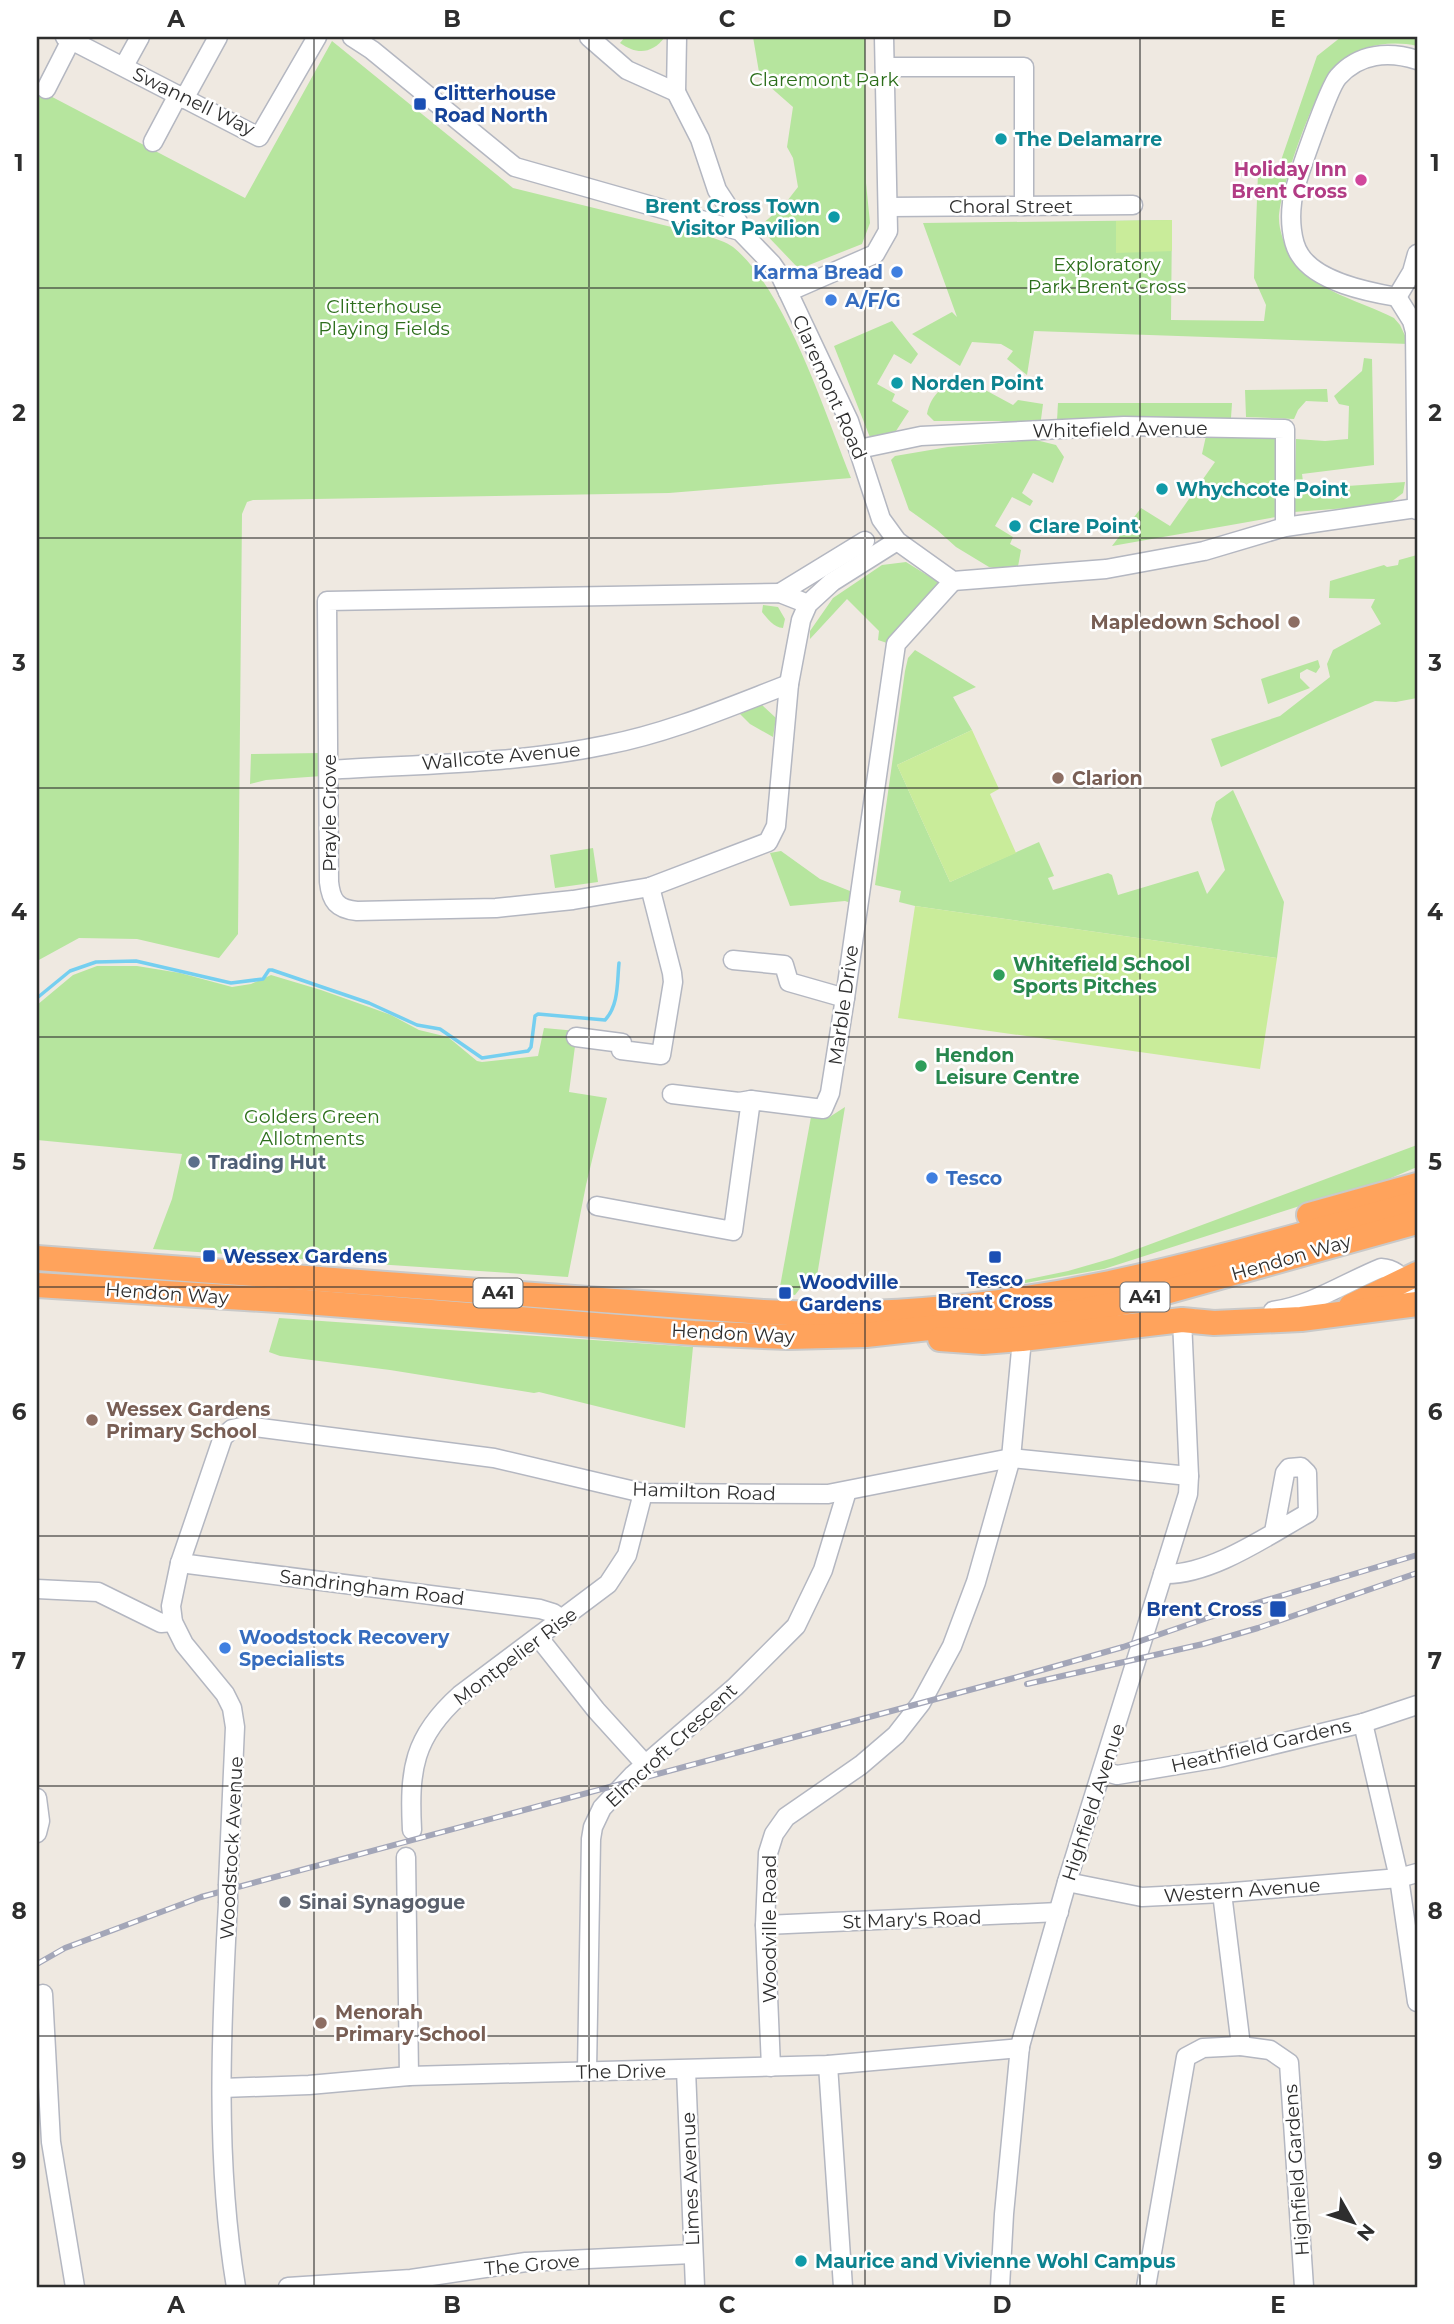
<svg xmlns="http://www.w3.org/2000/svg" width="1454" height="2324" font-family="Montserrat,sans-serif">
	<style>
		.green { fill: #b6e59e }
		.pitch { fill: #c9ec9a }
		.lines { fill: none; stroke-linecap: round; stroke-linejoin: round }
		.stream { stroke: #75cff0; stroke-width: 3.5 }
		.minor-casing { stroke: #b4b7c1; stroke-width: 21 }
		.highway-casing { stroke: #c9c9c9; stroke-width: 28 }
		.minor { stroke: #fff; stroke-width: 18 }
		.highway { stroke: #ffa35c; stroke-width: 24 }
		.rail-casing { stroke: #a3a6b8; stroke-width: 6 }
		.rail { stroke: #fff; stroke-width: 3.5; stroke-dasharray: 10; stroke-linecap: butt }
		.minor-bridge-casing { stroke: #b4b7c1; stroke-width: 21; stroke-linecap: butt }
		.minor-bridge { stroke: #fff; stroke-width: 18 }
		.grid { fill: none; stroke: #2e2e2e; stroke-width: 2; stroke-opacity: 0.55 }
		.transit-dot { fill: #1a4fb4; stroke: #fff; stroke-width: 2.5 }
		.culture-dot { fill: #0f9aa8; stroke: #fff; stroke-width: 2.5 }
		.hotel-dot { fill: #d1479c; stroke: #fff; stroke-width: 2.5 }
		.shop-dot { fill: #3f7fe0; stroke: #fff; stroke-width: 2.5 }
		.education-dot { fill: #8d6e63; stroke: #fff; stroke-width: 2.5 }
		.leisure-dot { fill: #2e9e5b; stroke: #fff; stroke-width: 2.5 }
		.service-dot { fill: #5c6f8a; stroke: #fff; stroke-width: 2.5 }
		.worship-dot { fill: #6b7280; stroke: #fff; stroke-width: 2.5 }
		.labels { text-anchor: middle; stroke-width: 5; stroke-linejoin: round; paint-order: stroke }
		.shield { fill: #fff; stroke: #6d6d6d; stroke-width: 2 }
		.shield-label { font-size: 18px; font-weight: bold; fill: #2e2e2e }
		.park-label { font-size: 19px; fill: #2c6e1b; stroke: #fff }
		.transit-label { font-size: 19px; font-weight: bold; fill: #164399; stroke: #fff; text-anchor: start }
		.street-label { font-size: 19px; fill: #2e2e2e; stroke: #fff }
		.culture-label { font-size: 19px; font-weight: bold; fill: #0d838f; stroke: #fff; text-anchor: start }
		.hotel-label { font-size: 19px; font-weight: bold; fill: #b23c85; stroke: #fff; text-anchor: end }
		.shop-label { font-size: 19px; font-weight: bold; fill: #366cbe; stroke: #fff; text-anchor: start }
		.education-label { font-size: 19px; font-weight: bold; fill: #785e54; stroke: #fff; text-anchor: start }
		.leisure-label { font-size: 19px; font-weight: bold; fill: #27864d; stroke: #fff; text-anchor: start }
		.service-label { font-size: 19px; font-weight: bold; fill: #4e5e75; stroke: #fff; text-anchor: start }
		.worship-label { font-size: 19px; font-weight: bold; fill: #5b616d; stroke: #fff; text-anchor: start }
		.neatline { fill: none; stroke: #2e2e2e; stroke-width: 2.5 }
		.grid-label { font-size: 23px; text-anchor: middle; font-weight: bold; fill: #2e2e2e }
	</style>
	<rect width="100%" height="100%" fill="#efe9e1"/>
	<g class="green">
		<path d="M625,37H665C652,54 637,55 620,43Z"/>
		<polygon points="753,37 865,37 866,183 870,223 862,244 799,269 759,227 784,205 798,187 793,158 787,147 793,107 760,78"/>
		<path d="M1341,37H1417V46C1390,40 1358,45 1337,65C1316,85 1279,190 1279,219C1279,231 1286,250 1293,260C1318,293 1359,300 1394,318L1400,325L1409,344L1034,331L1027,375L1007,359L1013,351L1001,344L972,342L960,366L912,334L952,312L957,317L923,223L1172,220L1171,320L1264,321L1266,305L1254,278L1258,173L1277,172L1317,56Z"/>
		<path d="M332,41L513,188L708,236C716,239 726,242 733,247C786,290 825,413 851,478L669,493L253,500L247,502L242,514L238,934L219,958L137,939L79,938L37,961V89L245,198Z"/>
		<polygon points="892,321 918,354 911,364 894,354 877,384 895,394 892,401 909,411 894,434 871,440 834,346"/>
		<polygon points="1364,358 1372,359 1374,465 1302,474 1304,489 1405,482 1403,493 1387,505 1294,512 1296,439 1325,441 1348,439 1349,406 1339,404 1334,396 1362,371"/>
		<path d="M963,378L1013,405L1018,400L1043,404L1040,427L999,421H934L927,414C931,394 944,384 963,378Z"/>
		<polygon points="1327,389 1328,402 1306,401 1298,410 1294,419 1246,417 1245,390"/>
		<polygon points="1058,403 1232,403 1231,418 1057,420"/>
		<polygon points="1206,436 1276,437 1276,517 1112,546 1141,508 1170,526 1215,462 1202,454"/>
		<polygon points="1036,440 1056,445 1064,457 1053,483 1033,473 1022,493 1033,501 1030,506 1012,497 995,526 1013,537 1010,544 1021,550 1017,572 989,567 956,547 937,530 909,510 891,460 895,456 948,447"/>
		<polygon points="1417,555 1417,698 1396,702 1375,701 1221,767 1211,739 1280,716 1330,677 1327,664 1333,650 1381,624 1371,607 1375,599 1329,598 1330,581 1384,565 1387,567 1398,565 1399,560"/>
		<polygon points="906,562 943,585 890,644 878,640 879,631 847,599 810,639 810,631 833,598 882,565"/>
		<path d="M763,605L778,607L785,619L783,628C774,628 767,618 762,612Z"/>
		<polygon points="915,650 976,687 953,697 972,730 897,765 950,882 1039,842 1054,876 1048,878 1053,890 1108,873 1112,875 1118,895 1198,871 1207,894 1225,870 1211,819 1216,802 1233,790 1284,902 1277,958 915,906 899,902 901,891 875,885 905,671 908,658"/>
		<polygon points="1318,660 1320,667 1316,673 1307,669 1300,673 1300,678 1310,688 1268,704 1261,679"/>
		<polygon points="761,704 776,718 773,737 750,724 740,714"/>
		<polygon points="321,753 322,776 266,780 250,784 251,754"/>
		<polygon points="593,848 598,882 555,888 550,855"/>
		<polygon points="781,851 820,879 855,893 854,904 845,901 790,906 770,853"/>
		<polygon points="97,966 137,966 180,973 232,987 251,984 271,975 321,990 369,1007 391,1015 419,1030 448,1037 477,1061 482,1062 538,1056 544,1028 577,1031 569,1092 607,1098 586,1185 568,1277 153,1249 172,1199 182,1154 37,1140 37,1005 73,975"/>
		<polygon points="845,1107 815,1288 802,1286 795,1295 779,1292 811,1117 828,1118"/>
		<polygon points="1417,1145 1417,1167 1372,1186 1306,1204 1104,1269 1009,1286 1010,1283 1068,1271 1113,1258"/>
		<polygon points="279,1318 693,1347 685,1428 539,1392 534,1393 390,1370 280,1356 269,1352"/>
	</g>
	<g class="pitch">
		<polygon points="1172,220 1172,251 1116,253 1116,221"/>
		<polygon points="972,730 999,789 990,794 1016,853 950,882 897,765"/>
		<polygon points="915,906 1277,958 1260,1069 898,1018"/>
	</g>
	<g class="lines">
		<path class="stream" d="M37,998L70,971L96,962L136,961L231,983L263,979L269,970H272L369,1003L417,1025L440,1029L482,1058L528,1051L531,1047L535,1016L538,1014L605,1020C619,1005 617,982 619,963"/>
		<defs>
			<g id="minor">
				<polyline points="65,37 259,137 317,37"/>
				<polyline points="352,37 372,50 515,167 740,231 772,264 781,277 849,421 881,519 897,541 953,581 1106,569 1204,551 1285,527 1416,508"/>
				<polyline points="589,37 627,70 676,92 700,139 717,190 738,222 740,231"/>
				<polyline points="124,66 140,37"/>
				<polyline points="885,67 1024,67 1024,206"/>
				<polyline points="46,89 71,40"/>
				<polyline points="676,92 677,37"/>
				<polyline points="184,99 218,37"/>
				<polyline points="153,142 178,95"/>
				<polyline points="888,207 1133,205"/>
				<polyline points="788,292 875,254 888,231 884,37"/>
				<path d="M1397,297C1368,292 1317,282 1300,255C1291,242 1290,218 1292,203C1293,187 1329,87 1338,77C1359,53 1389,51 1417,60"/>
				<polyline points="1397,297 1412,321 1415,332 1417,510"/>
				<polyline points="1397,297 1412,272 1417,254"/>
				<polyline points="859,449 921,436 1124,426 1285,429 1285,527"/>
				<polyline points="780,593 865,541"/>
				<path d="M808,604L780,593L327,601L329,882C331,901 337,909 357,911L496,908L573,900L650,887L768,842L776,826L789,684L801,620L808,604L832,582L897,541"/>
				<path d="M329,770C421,764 515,764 606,745C669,733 729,707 789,684"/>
				<polyline points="733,960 784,965 789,982 845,998"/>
				<polyline points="576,1037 622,1043 621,1050 661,1055 673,982 672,973 650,887"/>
				<polyline points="672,1094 739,1102 751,1100"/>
				<polyline points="597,1206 733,1231 751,1100 823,1109 830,1093 845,998 896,644 953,581"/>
				<path d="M1273,1311C1313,1305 1344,1283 1381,1268C1396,1269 1401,1277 1410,1287"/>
				<polyline points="180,1563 540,1609 553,1613 562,1619"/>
				<path d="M1163,1574C1210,1576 1267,1536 1308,1513L1307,1473L1301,1467L1289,1468L1285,1473L1274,1532"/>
				<polyline points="37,1589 98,1592 161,1623 173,1622"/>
				<polyline points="539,1638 596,1710 645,1764"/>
				<polyline points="1363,1723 1399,1878 1417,2002"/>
				<polyline points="1103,1771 1117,1775 1219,1758 1363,1723 1417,1705"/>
				<polyline points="37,1798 40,1821 37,1833"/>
				<path d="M412,1830C409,1770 413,1737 460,1695L608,1584L627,1555L643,1493"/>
				<polyline points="406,1857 409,2076"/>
				<polyline points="1067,1882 1142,1897 1222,1893 1399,1878 1417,1873"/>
				<polyline points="228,1884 235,1727 232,1708 225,1694 184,1644 173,1622 171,1606 180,1563 223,1437 232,1429 246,1426 494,1458 643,1493 828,1494 1011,1458 1189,1476"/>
				<polyline points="1222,1893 1241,2046 1270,2050 1289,2063 1304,2287"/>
				<path d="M228,1903C221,2030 215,2161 236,2287"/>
				<polyline points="765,1925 1059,1912"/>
				<polyline points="43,1994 51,2142 75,2287"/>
				<polyline points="828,2065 843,2287"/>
				<polyline points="771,2067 765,1925 768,1853 774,1834 786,1817 861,1765 896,1735 921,1703 952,1646 976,1582 1011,1458 1022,1339"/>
				<polyline points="686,2070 695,2287"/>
				<polyline points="587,2071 591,1839 593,1827 602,1808 633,1775 735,1687 796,1626 823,1570 847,1491"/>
				<polyline points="222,2088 309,2085 409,2076 828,2065 1020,2048"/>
				<polyline points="288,2287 411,2279 526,2262 692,2254"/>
				<polyline points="1000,2287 1004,2214 1020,2046 1067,1882 1188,1494 1189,1476 1182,1320 1193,1318"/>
				<polyline points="1146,2287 1186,2057 1203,2048 1241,2046"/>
			</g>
			<g id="highway">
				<polyline points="1309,1215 1417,1185"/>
				<path d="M37,1258L763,1312C876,1318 994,1307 1105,1284C1210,1262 1314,1231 1417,1203"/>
				<polyline points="37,1285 293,1301 694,1333 788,1337 866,1335 1075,1312 1137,1300 1417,1222"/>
				<polyline points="1351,1306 1417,1274"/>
				<polyline points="940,1339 983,1342 1022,1339 1182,1320 1214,1323 1301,1319 1417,1304"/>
			</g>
		</defs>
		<use href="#minor" class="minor-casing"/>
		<use href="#highway" class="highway-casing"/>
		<use href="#minor" class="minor"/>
		<use href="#highway" class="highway"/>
		<defs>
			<g id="rail">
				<polyline points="1027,1684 1203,1644 1258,1628 1417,1573"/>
				<polyline points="37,1964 65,1948 201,1897 1014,1678 1123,1647 1207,1618 1417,1555"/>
			</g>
		</defs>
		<use href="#rail" class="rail-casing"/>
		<use href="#rail" class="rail"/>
		<defs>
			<polyline id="minor-bridge" points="228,1903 228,1884"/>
		</defs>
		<use href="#minor-bridge" class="minor-bridge-casing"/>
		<use href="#minor-bridge" class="minor-bridge"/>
	</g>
	<path class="grid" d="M314,37V2287M589,37V2287M865,37V2287M1140,37V2287M37,288H1417M37,538H1417M37,788H1417M37,1037H1417M37,1287H1417M37,1536H1417M37,1786H1417M37,2036H1417"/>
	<g class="transit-dot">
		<rect x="413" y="97" width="14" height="14" rx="3.5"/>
		<rect x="202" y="1249" width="14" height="14" rx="3.5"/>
		<rect x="988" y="1250" width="14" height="14" rx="3.5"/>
		<rect x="778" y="1286" width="14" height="14" rx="3.5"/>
		<rect x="1269" y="1600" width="18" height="18" rx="3.5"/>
	</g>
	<g class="culture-dot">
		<circle cx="1001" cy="139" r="7"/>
		<circle cx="834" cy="217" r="7"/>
		<circle cx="897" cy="383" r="7"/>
		<circle cx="1162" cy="489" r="7"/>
		<circle cx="1015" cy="526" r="7"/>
		<circle cx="801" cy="2261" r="7"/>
	</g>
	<circle class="hotel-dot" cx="1361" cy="180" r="7"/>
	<g class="shop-dot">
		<circle cx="897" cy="272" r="7"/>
		<circle cx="831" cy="300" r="7"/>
		<circle cx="932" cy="1178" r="7"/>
		<circle cx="225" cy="1648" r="7"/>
	</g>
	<g class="education-dot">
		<circle cx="1294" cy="622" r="7"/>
		<circle cx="1058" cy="778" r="7"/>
		<circle cx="92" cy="1420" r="7"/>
		<circle cx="321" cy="2023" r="7"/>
	</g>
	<g class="leisure-dot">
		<circle cx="999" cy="975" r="7"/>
		<circle cx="921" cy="1066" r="7"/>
	</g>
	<circle class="service-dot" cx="194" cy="1162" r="7"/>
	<circle class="worship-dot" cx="285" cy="1902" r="7"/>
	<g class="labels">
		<g class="shield">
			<rect x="473.5" y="1278.5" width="49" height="29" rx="5"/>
			<rect x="1120.5" y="1282.5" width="49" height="29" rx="5"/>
		</g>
		<g class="shield-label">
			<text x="498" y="1299">A41</text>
			<text x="1145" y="1303">A41</text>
		</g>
		<g class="park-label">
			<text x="824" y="86">Claremont Park</text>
			<text x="1107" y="271">Exploratory<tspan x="1107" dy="22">Park Brent Cross</tspan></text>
			<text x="384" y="313">Clitterhouse<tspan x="384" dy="22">Playing Fields</tspan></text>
			<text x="312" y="1123">Golders Green<tspan x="312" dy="22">Allotments</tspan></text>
		</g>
		<g class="transit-label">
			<text x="434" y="100">Clitterhouse<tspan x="434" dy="22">Road North</tspan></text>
			<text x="223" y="1263">Wessex Gardens</text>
			<text x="995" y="1286" text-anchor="middle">Tesco<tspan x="995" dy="22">Brent Cross</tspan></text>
			<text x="799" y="1289">Woodville<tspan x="799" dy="22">Gardens</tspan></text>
			<text x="1262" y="1616" text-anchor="end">Brent Cross</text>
		</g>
		<g class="street-label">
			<text transform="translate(194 101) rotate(26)" y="7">Swannell Way</text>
			<text x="1011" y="213">Choral Street</text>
			<text transform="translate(830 387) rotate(66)" y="7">Claremont Road</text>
			<text transform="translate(1120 429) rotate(-1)" y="7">Whitefield Avenue</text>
			<text transform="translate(501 756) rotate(-5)" y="7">Wallcote Avenue</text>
			<text transform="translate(329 813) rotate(-90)" y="7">Prayle Grove</text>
			<text transform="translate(843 1005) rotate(-82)" y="7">Marble Drive</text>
			<text transform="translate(1291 1257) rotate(-16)" y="7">Hendon Way</text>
			<text transform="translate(167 1293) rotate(4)" y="7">Hendon Way</text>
			<text transform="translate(733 1333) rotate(3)" y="7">Hendon Way</text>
			<text transform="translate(704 1491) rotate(2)" y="7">Hamilton Road</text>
			<text transform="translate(372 1587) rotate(7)" y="7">Sandringham Road</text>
			<text transform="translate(515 1656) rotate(-37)" y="7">Montpelier Rise</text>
			<text transform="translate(671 1745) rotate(-43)" y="7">Elmcroft Crescent</text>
			<text transform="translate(1261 1745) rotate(-13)" y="7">Heathfield Gardens</text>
			<text transform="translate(1093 1802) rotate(-72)" y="7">Highfield Avenue</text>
			<text transform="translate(231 1848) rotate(-87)" y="7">Woodstock Avenue</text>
			<text transform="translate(1242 1890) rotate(-4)" y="7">Western Avenue</text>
			<text transform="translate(912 1919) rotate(-2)" y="7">St Mary's Road</text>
			<text transform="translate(769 1929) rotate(-90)" y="7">Woodville Road</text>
			<text transform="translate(621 2071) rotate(-1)" y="7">The Drive</text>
			<text transform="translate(1296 2170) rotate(-94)" y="7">Highfield Gardens</text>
			<text transform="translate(690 2179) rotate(-92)" y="7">Limes Avenue</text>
			<text transform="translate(532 2264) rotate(-5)" y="7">The Grove</text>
		</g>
		<g class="culture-label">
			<text x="1015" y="146">The Delamarre</text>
			<text x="820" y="213" text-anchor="end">Brent Cross Town<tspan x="820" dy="22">Visitor Pavilion</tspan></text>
			<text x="911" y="390">Norden Point</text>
			<text x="1176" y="496">Whychcote Point</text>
			<text x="1029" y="533">Clare Point</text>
			<text x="815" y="2268">Maurice and Vivienne Wohl Campus</text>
		</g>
		<g class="hotel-label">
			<text x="1347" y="176">Holiday Inn<tspan x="1347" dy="22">Brent Cross</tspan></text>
		</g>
		<g class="shop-label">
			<text x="883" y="279" text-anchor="end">Karma Bread</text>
			<text x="845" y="307">A/F/G</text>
			<text x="946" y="1185">Tesco</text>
			<text x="239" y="1644">Woodstock Recovery<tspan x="239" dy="22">Specialists</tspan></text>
		</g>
		<g class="education-label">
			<text x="1280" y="629" text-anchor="end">Mapledown School</text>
			<text x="1072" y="785">Clarion</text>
			<text x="106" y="1416">Wessex Gardens<tspan x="106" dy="22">Primary School</tspan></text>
			<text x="335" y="2019">Menorah<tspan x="335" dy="22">Primary School</tspan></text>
		</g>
		<g class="leisure-label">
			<text x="1013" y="971">Whitefield School<tspan x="1013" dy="22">Sports Pitches</tspan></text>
			<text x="935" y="1062">Hendon<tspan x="935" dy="22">Leisure Centre</tspan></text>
		</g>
		<g class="service-label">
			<text x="208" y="1169">Trading Hut</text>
		</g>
		<g class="worship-label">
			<text x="299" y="1909">Sinai Synagogue</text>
		</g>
	</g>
	<rect width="1454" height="2324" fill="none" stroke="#ffffff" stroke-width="77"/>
	<g transform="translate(1353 2222) rotate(129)" stroke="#ffffff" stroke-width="5" paint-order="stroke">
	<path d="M0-5L12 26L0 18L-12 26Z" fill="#2e2e2e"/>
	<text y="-10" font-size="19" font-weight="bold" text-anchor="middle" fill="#2e2e2e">N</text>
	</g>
	<rect x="38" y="38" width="1378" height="2248" class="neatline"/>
	<g class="grid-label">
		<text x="176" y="27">A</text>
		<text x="452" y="27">B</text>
		<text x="727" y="27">C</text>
		<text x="1002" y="27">D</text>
		<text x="1278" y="27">E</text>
		<text x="19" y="171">1</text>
		<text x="1435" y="171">1</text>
		<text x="19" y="421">2</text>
		<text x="1435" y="421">2</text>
		<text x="19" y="671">3</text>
		<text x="1435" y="671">3</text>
		<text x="19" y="920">4</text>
		<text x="1435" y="920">4</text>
		<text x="19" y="1170">5</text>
		<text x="1435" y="1170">5</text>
		<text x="19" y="1420">6</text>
		<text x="1435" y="1420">6</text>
		<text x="19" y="1669">7</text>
		<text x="1435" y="1669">7</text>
		<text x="19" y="1919">8</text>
		<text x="1435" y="1919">8</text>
		<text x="19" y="2169">9</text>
		<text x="1435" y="2169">9</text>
		<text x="176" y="2313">A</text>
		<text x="452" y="2313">B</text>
		<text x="727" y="2313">C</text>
		<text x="1002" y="2313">D</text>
		<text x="1278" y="2313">E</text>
	</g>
</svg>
